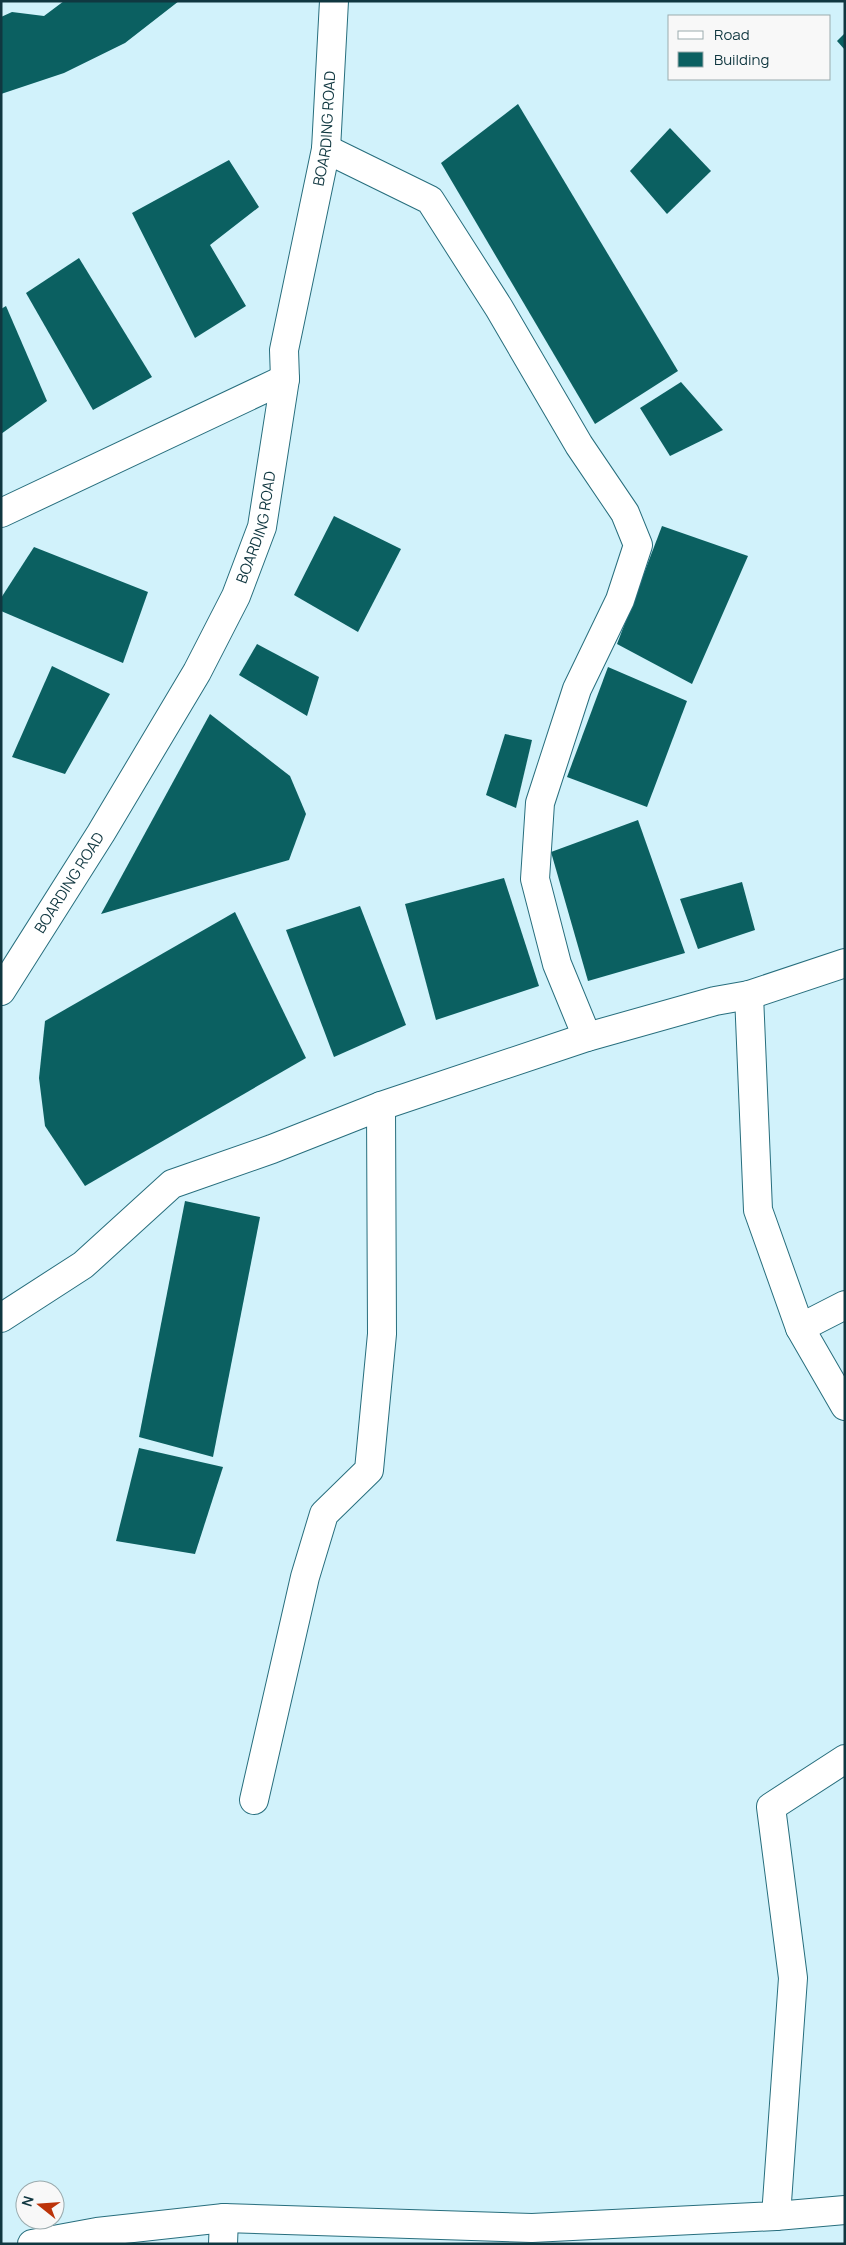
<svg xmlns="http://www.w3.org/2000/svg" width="846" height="2245" font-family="Manrope,sans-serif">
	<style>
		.building { fill: #0b6061 }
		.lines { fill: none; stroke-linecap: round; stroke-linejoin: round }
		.minor-casing { stroke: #276e7d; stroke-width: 30 }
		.minor { stroke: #fff; stroke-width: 28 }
		.labels { text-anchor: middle; stroke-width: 5; stroke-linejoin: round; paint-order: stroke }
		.street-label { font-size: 15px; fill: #103740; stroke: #f8f8f8 }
	</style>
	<rect width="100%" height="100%" fill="#d1f2fb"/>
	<g class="building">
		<polygon points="64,1 179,1 125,43 64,73 1,94 1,17 12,12 44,16"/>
		<polygon points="845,33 845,50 837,41"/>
		<polygon points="518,104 678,371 595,424 441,163"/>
		<polygon points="670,128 711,171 667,214 630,171"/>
		<polygon points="229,160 259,207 210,245 246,306 195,338 132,213"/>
		<polygon points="79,258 152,377 93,410 26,293"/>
		<polygon points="6,306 47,401 1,434 1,309"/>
		<polygon points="681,382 723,430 670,456 640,408"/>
		<polygon points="334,516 401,549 358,632 294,595"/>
		<polygon points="662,526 748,556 692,684 617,644"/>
		<polygon points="34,547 148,592 123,663 1,611 1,598"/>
		<polygon points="257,644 319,677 307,716 239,675"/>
		<polygon points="52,666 110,694 65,774 12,757"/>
		<polygon points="608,667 687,701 647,807 567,777"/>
		<polygon points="210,714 290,776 306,814 289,860 101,914"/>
		<polygon points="505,734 532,740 516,808 486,795"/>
		<polygon points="638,820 685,953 588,981 551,852"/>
		<polygon points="504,878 539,986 436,1020 405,904"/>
		<polygon points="742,882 755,930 698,949 680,899"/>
		<polygon points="360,906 406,1025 334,1057 286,930"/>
		<polygon points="235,912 306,1058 85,1186 45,1126 39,1078 45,1021"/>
		<polygon points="185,1201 260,1217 213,1457 139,1437"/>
		<polygon points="139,1448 223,1467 195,1554 116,1541"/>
	</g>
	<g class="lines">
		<defs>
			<g id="minor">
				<polyline points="326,149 430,200 499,308 579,445 625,513 638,545 620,600 577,689 540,803 535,879 557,964 587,1037"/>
				<polyline points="1,513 285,379"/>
				<path id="s1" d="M1,991L101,833L197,672L236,596L262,527L285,379L284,350L326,149L334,1"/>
				<polyline points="749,995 758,1210 800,1328 845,1406"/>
				<polyline points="1,1318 83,1265 172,1184 272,1149 381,1106 587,1037 715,1001 749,995 845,963"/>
				<polyline points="800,1328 845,1305"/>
				<polyline points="254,1800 305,1577 324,1514 369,1470 382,1334 381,1106"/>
				<polyline points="776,2216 845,2210"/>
				<polyline points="32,2244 97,2232 224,2218 532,2228 776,2216 793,1978 771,1807 845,1759"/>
				<polyline points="223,2244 224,2218"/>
			</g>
		</defs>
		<use href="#minor" class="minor-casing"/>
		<use href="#minor" class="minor"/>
	</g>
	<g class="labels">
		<g class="street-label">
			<text dy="5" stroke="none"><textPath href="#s1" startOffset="938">BOARDING ROAD</textPath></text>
			<text dy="5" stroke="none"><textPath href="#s1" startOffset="532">BOARDING ROAD</textPath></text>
			<text dy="5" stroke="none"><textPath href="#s1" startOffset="128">BOARDING ROAD</textPath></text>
		</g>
	</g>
	<rect width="846" height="2245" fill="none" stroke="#103740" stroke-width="5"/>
	<rect x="668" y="15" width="162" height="65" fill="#f8f8f8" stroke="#9babae"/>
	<rect x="678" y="31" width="25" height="8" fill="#ffffff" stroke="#9babae"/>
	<text x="714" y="40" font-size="15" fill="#103740">Road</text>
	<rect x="678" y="52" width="25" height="15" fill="#0b6061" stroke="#9babae"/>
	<text x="714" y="65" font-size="15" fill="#103740">Building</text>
	<g transform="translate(40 2205) rotate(287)"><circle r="24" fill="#f8f8f8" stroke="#9babae"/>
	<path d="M0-4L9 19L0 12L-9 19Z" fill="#bc3309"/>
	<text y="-8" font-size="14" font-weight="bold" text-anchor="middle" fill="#103740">N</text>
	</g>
</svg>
